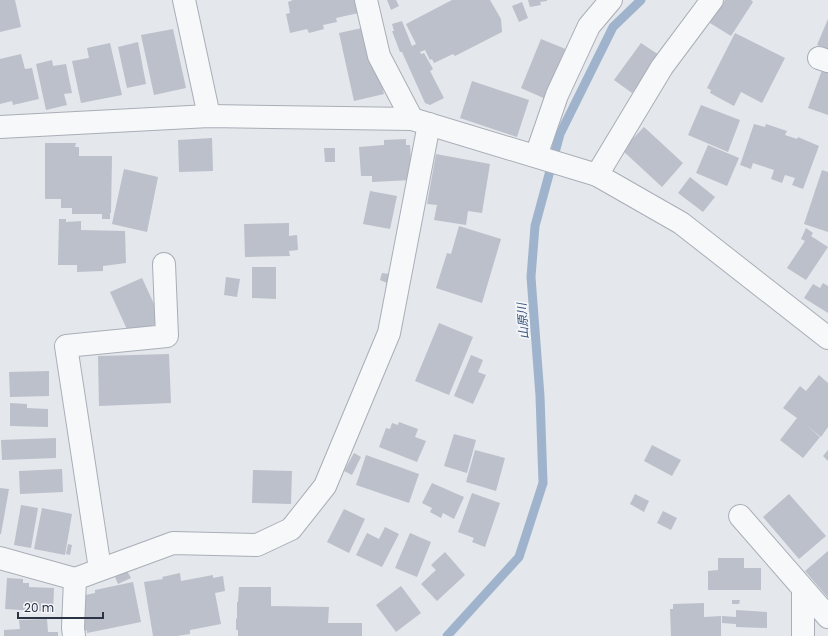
<svg xmlns="http://www.w3.org/2000/svg" width="828" height="636" font-family="Poppins,'Noto Sans JP',sans-serif">
	<style>
		.lines { fill: none; stroke-linecap: round; stroke-linejoin: round }
		.stream { stroke: #9fb4cc; stroke-width: 9 }
		.building { fill: #bbc0ca }
		.minor-casing { stroke: #a9aeb7; stroke-width: 24 }
		.minor { stroke: #f7f8fa; stroke-width: 22 }
		.labels { text-anchor: middle; stroke-width: 3.5; stroke-linejoin: round; paint-order: stroke }
		.water-label { font-size: 12px; font-style: italic; fill: #34527a; stroke: #f4f6f9 }
	</style>
	<rect width="100%" height="100%" fill="#e4e7ec"/>
	<g class="lines">
		<polyline class="stream" points="447,636 519,557 543,483 540,396 531,277 535,226 560,134 613,27 641,0"/>
	</g>
	<g class="building">
		<polygon points="0,0 15,0 21,27 0,32"/>
		<polygon points="293,0 360,0 363,12 336,18 337,22 323,25 324,29 309,33 307,29 290,33 286,14 290,13 288,2"/>
		<polygon points="387,0 396,0 399,6 391,10"/>
		<polygon points="452,0 490,0 501,19 502,32 455,56 453,54 434,63 432,59 430,60 425,50 420,52 421,54 424,53 433,69 430,71 444,98 430,105 425,103 402,52 400,52 392,31 394,31 392,24 402,21 412,46 416,44 406,24"/>
		<polygon points="528,0 547,0 547,1 540,2 541,5 530,7"/>
		<polygon points="725,0 751,0 753,2 731,36 710,23"/>
		<polygon points="522,2 528,18 519,22 512,6"/>
		<polygon points="828,19 828,49 817,45"/>
		<polygon points="362,28 368,47 373,69 378,68 384,94 354,101 339,33"/>
		<polygon points="173,29 186,88 154,95 141,35"/>
		<polygon points="735,33 785,58 762,103 741,92 734,106 710,93 711,90 707,88"/>
		<polygon points="541,39 568,50 548,100 521,88"/>
		<polygon points="138,42 146,84 127,88 118,47"/>
		<polygon points="110,43 122,95 81,103 72,61 89,58 87,48"/>
		<polygon points="641,43 659,55 632,93 614,80"/>
		<polygon points="21,54 25,69 32,68 39,99 13,105 12,101 0,104 0,59"/>
		<polygon points="52,60 53,66 66,64 72,93 64,94 67,105 46,110 36,64"/>
		<polygon points="822,70 828,72 828,115 808,108"/>
		<polygon points="472,81 529,100 517,137 460,118"/>
		<polygon points="701,105 740,120 728,152 688,135"/>
		<polygon points="754,124 765,127 766,124 787,131 785,135 797,139 798,137 819,146 803,189 792,185 795,178 785,175 782,183 771,179 774,170 753,163 751,169 740,165"/>
		<polygon points="644,127 683,163 662,187 622,150"/>
		<polygon points="212,138 213,171 179,172 178,140"/>
		<polygon points="406,139 406,145 410,145 412,180 372,182 372,176 361,176 359,147 384,145 384,140"/>
		<polygon points="45,143 76,143 75,147 79,147 79,156 112,156 111,213 110,213 110,219 102,219 102,214 72,214 72,208 61,208 61,199 45,199"/>
		<polygon points="708,145 739,158 727,186 696,173"/>
		<polygon points="324,148 335,148 335,162 325,162"/>
		<polygon points="436,154 490,164 482,213 468,211 466,225 434,220 437,205 427,204"/>
		<polygon points="124,169 158,177 147,232 112,224"/>
		<polygon points="822,170 828,172 828,232 804,224"/>
		<polygon points="690,177 715,197 703,212 678,193"/>
		<polygon points="370,191 397,196 390,229 363,224"/>
		<polygon points="59,219 66,219 66,222 81,221 81,230 125,231 126,263 103,266 103,271 77,272 77,265 58,265"/>
		<polygon points="289,223 289,236 297,235 298,250 289,251 290,256 245,257 244,224"/>
		<polygon points="459,226 501,239 482,303 436,288 447,253 451,254"/>
		<polygon points="806,228 813,233 811,236 828,247 806,280 787,268 805,241 801,239"/>
		<polygon points="252,267 276,267 276,299 252,298"/>
		<polygon points="382,273 389,274 387,283 380,280"/>
		<polygon points="226,277 240,279 237,297 224,295"/>
		<polygon points="142,278 162,321 130,336 110,292"/>
		<polygon points="823,283 828,286 828,313 804,298 813,284 820,288"/>
		<polygon points="439,323 473,337 449,395 415,381"/>
		<polygon points="169,354 171,403 99,406 98,356"/>
		<polygon points="471,355 483,360 478,372 486,375 473,404 454,396"/>
		<polygon points="49,371 49,396 10,397 9,372"/>
		<polygon points="819,375 828,383 828,427 821,437 805,424 820,437 803,458 780,440 797,418 783,408 800,386 806,391"/>
		<polygon points="10,403 27,404 27,408 48,409 48,427 10,426"/>
		<polygon points="399,422 418,429 415,437 426,441 417,462 379,447 386,428 390,429 392,423 398,425"/>
		<polygon points="454,434 476,440 467,473 444,466"/>
		<polygon points="56,438 56,458 2,460 1,440"/>
		<polygon points="652,445 681,460 672,476 644,461"/>
		<polygon points="475,450 505,458 496,491 466,482"/>
		<polygon points="828,450 828,461 823,456"/>
		<polygon points="354,453 361,457 352,475 344,471"/>
		<polygon points="366,455 419,474 409,503 356,485"/>
		<polygon points="62,469 63,492 20,494 19,471"/>
		<polygon points="253,470 292,471 291,504 252,503"/>
		<polygon points="432,483 464,497 454,519 443,513 441,518 430,512 432,508 422,503"/>
		<polygon points="0,488 9,489 1,534 0,534"/>
		<polygon points="472,493 500,503 485,547 472,542 474,538 458,532"/>
		<polygon points="635,494 649,501 644,512 630,504"/>
		<polygon points="789,494 826,536 799,559 763,517"/>
		<polygon points="21,505 38,508 31,548 14,545"/>
		<polygon points="42,508 72,514 65,555 34,549"/>
		<polygon points="344,509 365,519 349,553 327,542"/>
		<polygon points="663,511 677,518 671,530 657,523"/>
		<polygon points="385,527 399,534 382,567 356,555 367,533 379,539"/>
		<polygon points="410,533 431,542 417,577 395,568"/>
		<polygon points="68,544 72,545 70,555 66,554"/>
		<polygon points="828,551 828,598 805,571"/>
		<polygon points="445,552 465,575 437,601 421,584 436,570 431,565"/>
		<polygon points="718,558 744,558 744,568 761,568 761,590 708,590 708,571 718,570"/>
		<polygon points="127,571 131,578 118,584 115,577"/>
		<polygon points="180,573 181,581 213,575 213,578 223,576 225,591 215,593 221,624 190,630 190,634 177,636 153,636 144,582 163,579 162,577"/>
		<polygon points="7,578 23,579 23,583 29,583 29,587 54,588 53,612 5,609"/>
		<polygon points="133,582 141,622 87,633 87,630 85,631 81,613 81,596 95,593 95,590"/>
		<polygon points="401,586 421,613 396,632 376,605"/>
		<polygon points="239,587 271,587 271,606 329,607 328,623 362,623 362,636 238,636 238,630 236,630 236,618 237,619 237,602 238,602"/>
		<polygon points="732,600 740,600 739,604 732,604"/>
		<polygon points="704,603 704,617 721,616 721,636 671,636 670,609 673,609 673,604"/>
		<polygon points="736,610 767,612 767,628 736,627 736,624 722,623 722,616 736,617"/>
		<polygon points="47,619 48,632 58,632 58,636 4,636 4,630 20,629 19,620"/>
	</g>
	<g class="lines">
		<defs>
			<g id="minor">
				<polyline points="184,0 209,116"/>
				<polyline points="366,0 379,56 412,119"/>
				<polyline points="819,58 828,61"/>
				<polyline points="0,127 209,116 412,119 597,175 681,223 828,338"/>
				<polyline points="536,156 557,95 589,26 611,0"/>
				<polyline points="597,175 662,67 712,0"/>
				<polyline points="740,516 828,617"/>
				<polyline points="0,558 75,579"/>
				<polyline points="100,569 66,346 167,336 164,264"/>
				<polyline points="74,636 73,628 75,579 173,543 257,545 291,529 325,486 389,333 429,124"/>
				<polyline points="803,636 803,589"/>
			</g>
		</defs>
		<use href="#minor" class="minor-casing"/>
		<use href="#minor" class="minor"/>
	</g>
	<g class="labels">
		<g class="water-label">
			<text transform="translate(523 321) rotate(-94)" y="4">山原川</text>
		</g>
	</g>
	<path d="M18 612v6h85v-6" fill="none" stroke="#2b3445" stroke-width="2"/>
	<text x="24" y="612" font-size="12" fill="#2b3445" stroke="#f4f6f9" stroke-width="3" paint-order="stroke">20 m</text>
</svg>
